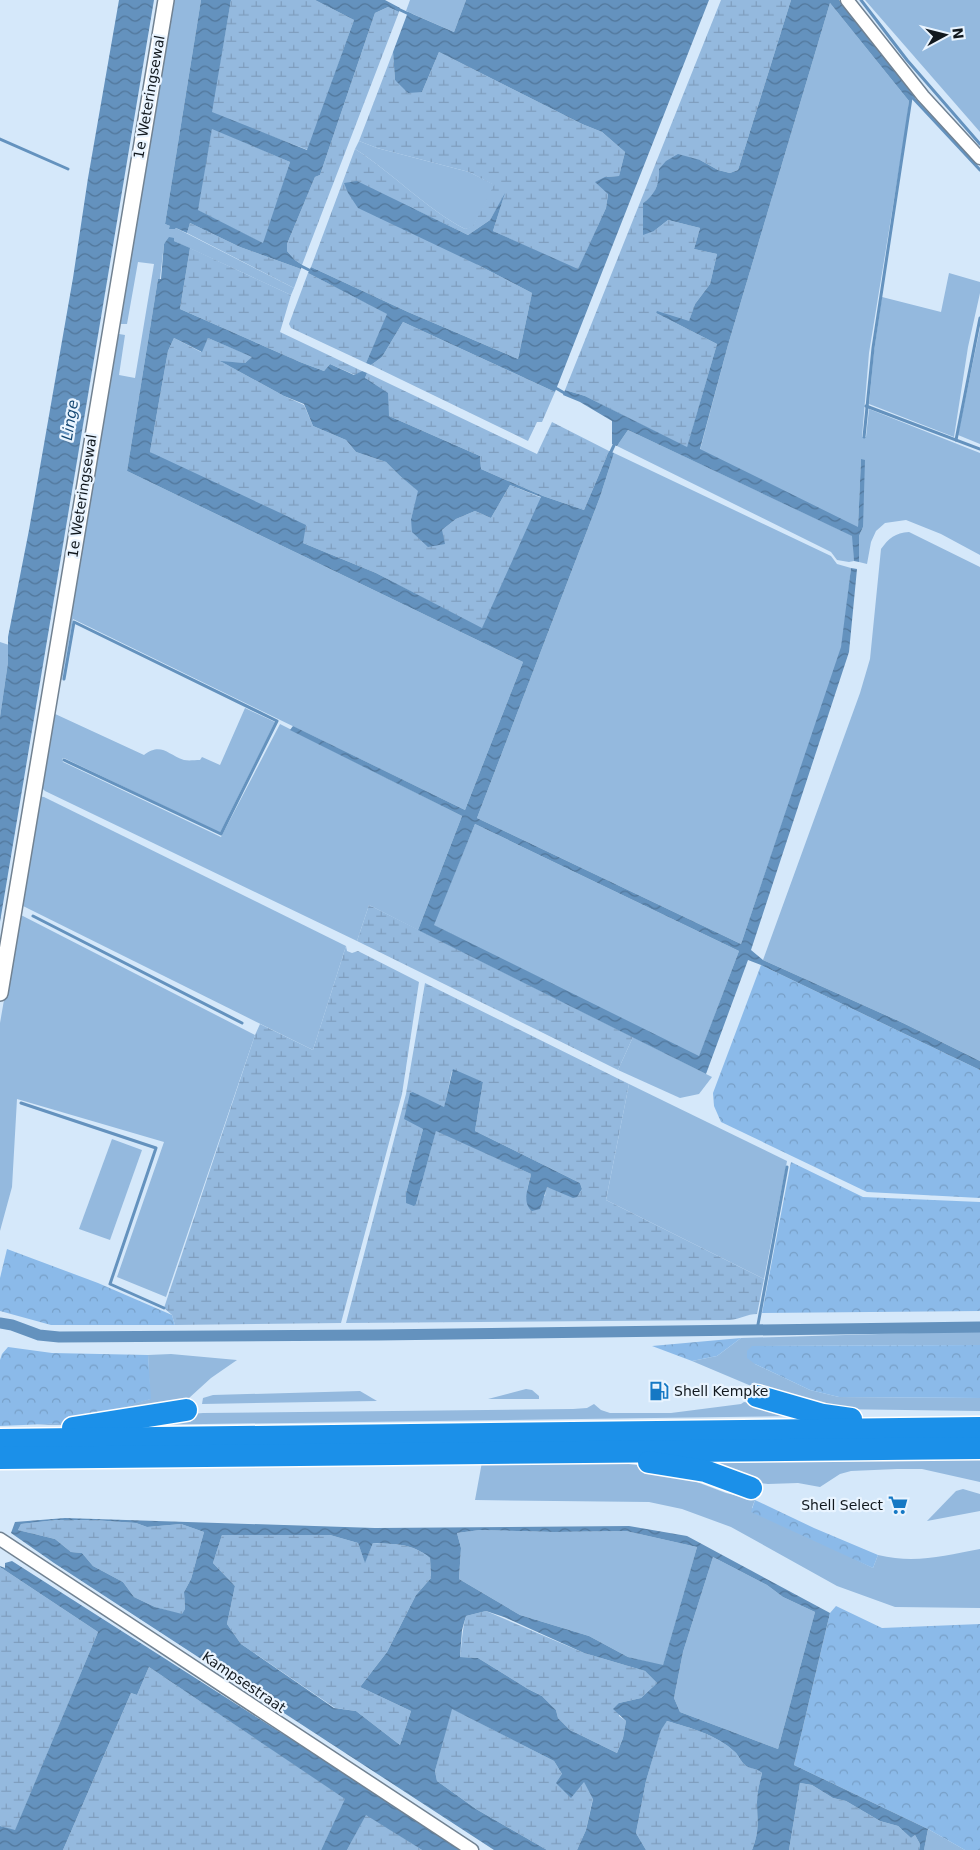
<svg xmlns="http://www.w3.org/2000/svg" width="980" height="1850" font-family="'DejaVu Sans',sans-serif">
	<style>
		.green { fill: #94b9de }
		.forest { fill: url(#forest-crowns) }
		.wetland { fill: url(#wetland-marsh); fill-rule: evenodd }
		.water { fill: url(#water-waves); fill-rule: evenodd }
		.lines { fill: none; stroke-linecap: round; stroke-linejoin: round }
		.stream { stroke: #6492be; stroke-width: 3 }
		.canal { stroke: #6492be; stroke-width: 11 }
		.minor-casing { stroke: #718292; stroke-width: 15 }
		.tertiary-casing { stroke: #718292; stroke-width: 18 }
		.motorway-casing { stroke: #fff; stroke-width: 25 }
		.minor { stroke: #fff; stroke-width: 12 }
		.tertiary { stroke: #fff; stroke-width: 15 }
		.motorway { stroke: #1b90e9; stroke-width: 22 }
		.labels { text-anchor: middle; stroke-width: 4.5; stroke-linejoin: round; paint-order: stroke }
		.street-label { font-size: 14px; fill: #11181e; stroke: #e9f4ff }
		.poi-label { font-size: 14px; fill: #11181e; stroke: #e9f4ff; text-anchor: start }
		.water-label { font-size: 15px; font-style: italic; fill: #134773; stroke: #e9f4ff }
	</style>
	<defs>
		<pattern id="forest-crowns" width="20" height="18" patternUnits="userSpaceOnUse" patternTransform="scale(1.25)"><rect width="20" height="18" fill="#8bbae9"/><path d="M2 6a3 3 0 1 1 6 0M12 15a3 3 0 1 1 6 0" fill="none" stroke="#779fc7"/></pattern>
		<pattern id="wetland-marsh" width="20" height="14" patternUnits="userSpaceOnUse" patternTransform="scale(1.25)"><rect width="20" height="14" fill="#94b9de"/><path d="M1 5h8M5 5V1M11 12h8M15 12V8" fill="none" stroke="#7f9ebe"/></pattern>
		<pattern id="water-waves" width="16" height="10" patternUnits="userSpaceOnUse" patternTransform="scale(1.25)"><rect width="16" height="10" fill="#6492be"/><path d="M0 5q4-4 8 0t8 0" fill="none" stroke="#51769a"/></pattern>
	</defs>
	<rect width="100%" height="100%" fill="#d5e8fa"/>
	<g class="green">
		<polygon points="171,0 201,0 165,224 170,226 170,229 175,229 176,228 294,288 291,295 174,241 168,240 164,244 160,279 158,279 127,471 523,662 465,810 73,619 62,680 59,677 114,336 119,334 125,335 119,375 135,378 154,264 138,262 127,324 120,324 117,321"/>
		<polygon points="410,0 466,0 454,32 406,11"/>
		<polygon points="865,0 980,0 980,132"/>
		<polygon points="830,3 909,101 906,126 869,353 862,437 866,437 869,409 980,453 980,555 941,534 906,520 885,523 876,531 871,542 867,564 859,562 859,536 863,527 861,459 858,528 700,450 728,345"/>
		<path d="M359,141L377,148L469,172L495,185L473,227L465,229C425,208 393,173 355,149Z"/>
		<polygon points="949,273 980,282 980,293 968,347 954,437 869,404 874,351 882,297 941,312"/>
		<polygon points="980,328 980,444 958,435"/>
		<polygon points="628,430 853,536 854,561 849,562 837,560 831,552 617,446"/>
		<polygon points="614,453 831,556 837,564 851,568 842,647 741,944 477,818 600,497"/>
		<path d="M909,532L980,567V1061L903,1023L763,960L860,693L870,659L881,549C889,538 895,533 909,532Z"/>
		<polygon points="0,642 9,645 8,662 0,717"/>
		<path d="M245,708L275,722L220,833L64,758L62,759L63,762L221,837L280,724L462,816L418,930L369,905L357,941L45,791L40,786L53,713L144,755C161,742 167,754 184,760C189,761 195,760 200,760L202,757L220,765Z"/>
		<polygon points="39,796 44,797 346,946 313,1050 19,904"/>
		<polygon points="475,824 739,951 699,1057 433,925"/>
		<polygon points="19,914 255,1035 166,1297 117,1277 164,1142 17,1099 12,1187 0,1231 0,1023"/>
		<polygon points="633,1037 712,1077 699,1094 680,1098 618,1070"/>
		<polygon points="629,1084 787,1161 764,1279 606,1200"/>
		<polygon points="112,1139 142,1150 110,1240 79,1229"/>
		<polygon points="980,1331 980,1345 752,1346 755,1364 810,1390 839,1397 980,1398 980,1411 830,1409 756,1388 692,1361 717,1356 741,1338"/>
		<polygon points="171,1354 237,1360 211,1378 189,1398 180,1403 81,1425 37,1425 70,1422 150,1399 148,1355"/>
		<polygon points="526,1389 532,1390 539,1396 539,1399 488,1399"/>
		<polygon points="360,1391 377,1401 202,1404 203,1398 213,1395"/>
		<polygon points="744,1402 761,1405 803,1416 135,1425 169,1416 203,1413 573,1409 587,1408 594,1404 601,1410 610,1413 671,1413 741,1404"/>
		<polygon points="980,1458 980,1482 922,1469 897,1469 851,1471 840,1474 820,1487 798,1483 768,1484 751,1482 703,1463"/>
		<path d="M482,1462L621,1463L660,1468L726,1493L755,1500L752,1508L873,1568L878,1555C915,1564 943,1556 980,1549V1608L895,1607L837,1586L731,1527L682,1509L649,1502L475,1500Z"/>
		<polygon points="963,1489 980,1494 980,1511 927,1521 956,1491"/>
		<polygon points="480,1530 554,1532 626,1531 697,1547 663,1666 628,1657 589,1636 520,1615 459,1579 461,1548 457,1533"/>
		<polygon points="713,1557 767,1585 783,1597 815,1612 778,1749 680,1712 674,1698 683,1652"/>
		<polygon points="928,1829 965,1850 924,1850"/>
	</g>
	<g class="forest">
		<polygon points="761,965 980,1070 980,1198 867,1192 721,1122 714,1106 713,1093"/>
		<polygon points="791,1162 863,1197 980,1202 980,1311 762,1313"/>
		<polygon points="7,1249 98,1283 172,1315 175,1325 51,1325 0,1311 0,1278"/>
		<polygon points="741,1338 717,1356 692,1361 652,1346"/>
		<polygon points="980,1345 980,1398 839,1397 810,1390 755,1364 747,1358 747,1351 752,1346"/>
		<polygon points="8,1347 52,1353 148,1355 151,1399 70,1423 0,1426 0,1360 2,1354"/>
		<polygon points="755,1500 814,1528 878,1555 873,1568 751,1512"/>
		<polygon points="836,1606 882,1628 980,1624 980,1850 965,1850 928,1829 794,1765 830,1613"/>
	</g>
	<g class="wetland">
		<polygon points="231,0 315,0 354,20 308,150 211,113"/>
		<polygon points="721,0 791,0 738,170 730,173 718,170 700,160 660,179 652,197 643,203 654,231 668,220 700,228 694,249 717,254 710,284 695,304 689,322 657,312 656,313 717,344 687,448 585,396 565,390"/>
		<polygon points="388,7 399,12 302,265 295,260 287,251 287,244 315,177 320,175 375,13"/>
		<path d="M393,52L395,80L422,92L439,52L582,124L602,132L625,152L619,176L605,177L608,194L606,208L578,270L493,231L504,196L490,220L468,235L414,209L478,265L532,293L518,359L408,312L311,267L355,149C393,173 425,208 465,229L473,226L494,185L469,172L377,148L359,141Z"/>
		<polygon points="212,128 290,162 264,244 197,210"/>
		<polygon points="190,223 240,247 301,269 294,288 187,233"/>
		<polygon points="190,248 291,295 280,332 362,371 355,375 330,364 324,371 300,362 180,309"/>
		<polygon points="308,273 388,314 366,363 291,328 289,324"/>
		<polygon points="403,322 555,392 542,422 537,422 528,441 371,365 382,357"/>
		<polygon points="174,338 201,352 208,338 253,357 245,363 222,362 284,396 304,405 313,426 346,440 356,452 386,462 400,476 419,491 411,519 442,530 456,519 475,511 491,518 510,485 542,498 482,629 376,573 303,543 150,452 168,351"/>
		<polygon points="367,373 537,454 552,422 609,451 584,510 543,496 481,469 480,456 389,416 365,378"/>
		<polygon points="369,905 633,1037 618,1070 357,941"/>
		<polygon points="346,946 347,951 352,953 358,951 419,982 402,1094 341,1323 175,1325 172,1315 164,1308 255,1035 260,1024 313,1050"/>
		<path d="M425,983L629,1084L606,1200L764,1279L757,1314C747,1314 740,1319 730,1320L346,1323L406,1094ZM452,1071L483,1082L475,1131L580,1183L582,1189L579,1194L546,1187L545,1196L527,1190L531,1174L436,1130L416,1204L406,1193L423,1129L413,1092L444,1108Z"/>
		<polygon points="56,1520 93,1520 136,1523 147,1527 181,1524 204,1532 191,1579 184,1592 185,1609 182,1615 155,1607 134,1597 123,1582 93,1566 82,1553 71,1552 55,1539 18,1530 21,1524"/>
		<path d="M222,1535H330L358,1543L365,1562L373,1543C395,1544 412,1543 430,1558L431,1578L416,1595L387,1652L360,1687L411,1711L400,1745L356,1711L335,1708L241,1644L227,1624L235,1586L213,1563Z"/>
		<polygon points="0,1567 98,1632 15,1831 0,1826"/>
		<path d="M486,1611L584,1653L645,1671L657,1683L641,1698L619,1703V1716L626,1721L623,1738L617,1753L570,1730L558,1718L556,1710L542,1696L528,1689L478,1658L460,1657C462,1643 462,1630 466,1616Z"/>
		<polygon points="149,1667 346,1799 321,1850 63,1850 131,1693 137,1695"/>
		<polygon points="451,1708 554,1761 562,1774 571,1797 584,1781 593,1798 586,1830 577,1850 547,1850 476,1809 437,1781 435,1771"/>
		<path d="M667,1721C691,1728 717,1735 735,1752C739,1756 741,1762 745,1765C750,1769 757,1768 762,1773C760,1782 757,1793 757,1802C757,1822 760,1830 752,1850H646L636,1833L646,1781L661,1729Z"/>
		<polygon points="800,1783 812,1785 833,1798 846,1801 880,1821 898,1826 911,1838 915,1835 920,1844 919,1850 789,1850"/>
		<polygon points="366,1814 422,1850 347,1850"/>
	</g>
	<g class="water">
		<polygon points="119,0 154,0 0,922 0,717 8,662 8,637 29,530 73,278 88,178"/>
		<path d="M201,0H231L212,112L307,150L354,20L315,0H385L400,8L399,12L388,7L375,13L320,175L315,177L287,244V251L295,260L302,265L301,269L240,247L190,223L187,233L176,228L175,229H169L170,226L165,224ZM212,129L290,162L263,243L198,210Z"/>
		<polygon points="466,0 709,0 555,392 403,322 382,357 371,365 366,363 387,314 308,273 311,267 408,312 518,359 532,293 478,265 358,208 348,193 344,183 357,181 468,235 490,220 505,193 493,231 578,269 606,208 608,194 595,182 605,177 619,176 625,152 602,132 582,124 439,52 422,92 408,93 395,80 393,52 408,12 454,32"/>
		<path d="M791,0H839L916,97L909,101L830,3L728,345L700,449L858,527L861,459L865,460L863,527L859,536V562L854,561L852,536L628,430L617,446L612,444V421L580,402L563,395L565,390L585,396L687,447L717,344L656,313L657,311L689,321L695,304L710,284L717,254L694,249L700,228L668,220L654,231L643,235V203C655,195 660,183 659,169L666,161L678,154L700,160L718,170L730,173L738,170Z"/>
		<path d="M169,237L174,238V241L190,248L180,309L300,362L324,371L330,364L354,375L362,371L367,373L365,378L388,393L389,416L480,456L481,469L543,496L584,510L609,451L614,453L600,497L477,818L741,944L841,647L851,568L857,569L849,652L751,950L763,960L903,1023L980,1061V1070L761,965L748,960L706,1074L418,930L462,816L290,730L293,726L465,810L523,662L127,471L158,279H161L164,244ZM174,338L202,352L208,338L252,357L245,363L220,361L284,396L304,404L313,426L346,440L356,452L386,462L400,476L418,491L411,519L412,532L428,547L445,544L442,530L456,519L475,511L491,518L510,485L541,497L482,628L376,573L303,543L306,525L150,452L168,351ZM475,824L739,951L699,1056L434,925Z"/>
		<path d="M453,1069L483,1082L475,1131L580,1183L582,1189L577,1197L573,1198L547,1187L540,1209L532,1211C521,1203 529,1185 531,1174L436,1131L416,1204L414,1206L406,1203V1193L423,1129L404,1119L410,1093L413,1092L444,1107Z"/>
		<path d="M65,1518L375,1528L629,1526L687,1536L830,1613L794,1765L928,1829L924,1850H919L920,1844L915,1835L911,1838L898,1826L880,1821L846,1801L833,1798L812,1785L800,1783L789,1850H752C760,1830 757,1822 757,1802C757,1792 760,1782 762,1773C757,1768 749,1769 745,1765C741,1762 739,1756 735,1752C717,1735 691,1728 667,1721L661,1730L646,1781L636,1833L646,1850H577L586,1830L593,1799L584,1782L571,1798L556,1783L562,1774L554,1761L452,1709L435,1771L437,1781L476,1809L547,1850H494L54,1563L11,1533L15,1522ZM56,1520H93L136,1523L147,1527L181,1524L204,1532L191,1579L184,1592L185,1609L182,1614L155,1607L134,1597L123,1582L93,1566L82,1553L71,1552L55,1539L18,1530L21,1524ZM480,1530L554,1532L626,1531L697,1547L663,1665L628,1657L589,1636L520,1615L459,1579L461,1548L457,1533ZM222,1535H330L358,1543L365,1563L373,1543C395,1544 412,1543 430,1558L431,1578L416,1595L387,1652L360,1687L411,1711L400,1745L356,1711L334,1708L241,1644L227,1624L235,1586L213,1563ZM713,1557L767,1585L783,1597L815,1612L778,1749L680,1712L674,1698L683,1652ZM486,1611L504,1617L584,1653L645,1671L657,1683L641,1698L619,1703L613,1709L626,1721L623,1738L617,1753L570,1730L558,1718L556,1710L542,1696L528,1689L478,1658L460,1657L462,1630L466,1616Z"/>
		<polygon points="12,1561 465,1850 422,1850 366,1815 347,1850 321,1850 345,1799 149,1667 137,1695 131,1693 63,1850 0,1850 0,1826 15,1830 98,1632 0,1567 0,1566 5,1568 5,1563"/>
	</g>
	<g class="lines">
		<g class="stream">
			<polyline points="861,0 907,60 980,144"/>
			<polyline points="396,8 411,15"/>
			<polyline points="912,97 980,170"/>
			<polyline points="0,139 68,169"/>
			<polyline points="299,265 311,271"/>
			<polyline points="554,387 566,394"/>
			<polyline points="866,406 980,449"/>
			<polyline points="864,437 873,348 911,98"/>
			<polyline points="956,440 980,318"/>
			<polyline points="609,456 616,441"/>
			<polyline points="64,760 221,834 277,721 74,622 64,679"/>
			<polyline points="33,916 242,1023"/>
			<polyline points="21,1103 156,1148 110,1284 164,1308"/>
			<polyline points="757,1330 787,1167"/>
		</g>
		<polyline class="canal" points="0,1323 12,1325 39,1335 59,1337 378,1335 980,1327"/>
		<defs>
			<g id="minor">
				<polyline points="847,0 923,96 980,158"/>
				<polyline points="0,1539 472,1850"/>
			</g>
			<polyline id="tertiary" points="0,993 166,0"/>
			<g id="motorway">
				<polyline points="757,1396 823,1415 851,1419"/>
				<polyline points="73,1428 186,1410"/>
				<polyline points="0,1440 980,1428"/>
				<polyline points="0,1458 980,1448"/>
				<polyline points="649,1462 705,1471 751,1488"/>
			</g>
		</defs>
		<use href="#minor" class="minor-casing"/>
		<use href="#tertiary" class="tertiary-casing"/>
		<use href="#motorway" class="motorway-casing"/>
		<use href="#minor" class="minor"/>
		<use href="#tertiary" class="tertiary"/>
		<use href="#motorway" class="motorway"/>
	</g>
	<defs>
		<symbol id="fuel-bare" viewBox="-9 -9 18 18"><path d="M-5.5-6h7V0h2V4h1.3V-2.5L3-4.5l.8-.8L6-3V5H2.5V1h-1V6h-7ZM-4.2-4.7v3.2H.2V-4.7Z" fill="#1578c4" stroke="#e9f4ff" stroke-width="2.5" paint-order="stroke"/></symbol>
		<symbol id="supermarket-bare" viewBox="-9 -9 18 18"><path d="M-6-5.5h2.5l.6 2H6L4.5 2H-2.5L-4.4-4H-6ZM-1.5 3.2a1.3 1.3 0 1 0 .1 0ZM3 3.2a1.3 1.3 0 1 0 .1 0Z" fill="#1578c4" stroke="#e9f4ff" stroke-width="2.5" paint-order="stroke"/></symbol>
	</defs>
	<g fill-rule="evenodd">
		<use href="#fuel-bare" x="645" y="1377" width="28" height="28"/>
		<use href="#supermarket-bare" x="884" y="1491" width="28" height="28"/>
	</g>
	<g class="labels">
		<g class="street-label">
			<text transform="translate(149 97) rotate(-80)" y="5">1e Weteringsewal</text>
			<text transform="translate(82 496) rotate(-81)" y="5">1e Weteringsewal</text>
			<text transform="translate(244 1682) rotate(34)" y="5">Kampsestraat</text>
		</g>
		<g class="poi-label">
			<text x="674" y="1396">Shell Kempke</text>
			<text x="883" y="1510" text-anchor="end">Shell Select</text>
		</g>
		<g class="water-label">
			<text transform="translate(70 420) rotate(-81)" y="5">Linge</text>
		</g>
	</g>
	<g transform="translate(945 35) rotate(83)" stroke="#e9f4ff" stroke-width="4" paint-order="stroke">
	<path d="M0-4L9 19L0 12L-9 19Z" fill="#11181e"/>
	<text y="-8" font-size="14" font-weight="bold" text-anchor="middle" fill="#11181e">N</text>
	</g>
</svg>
